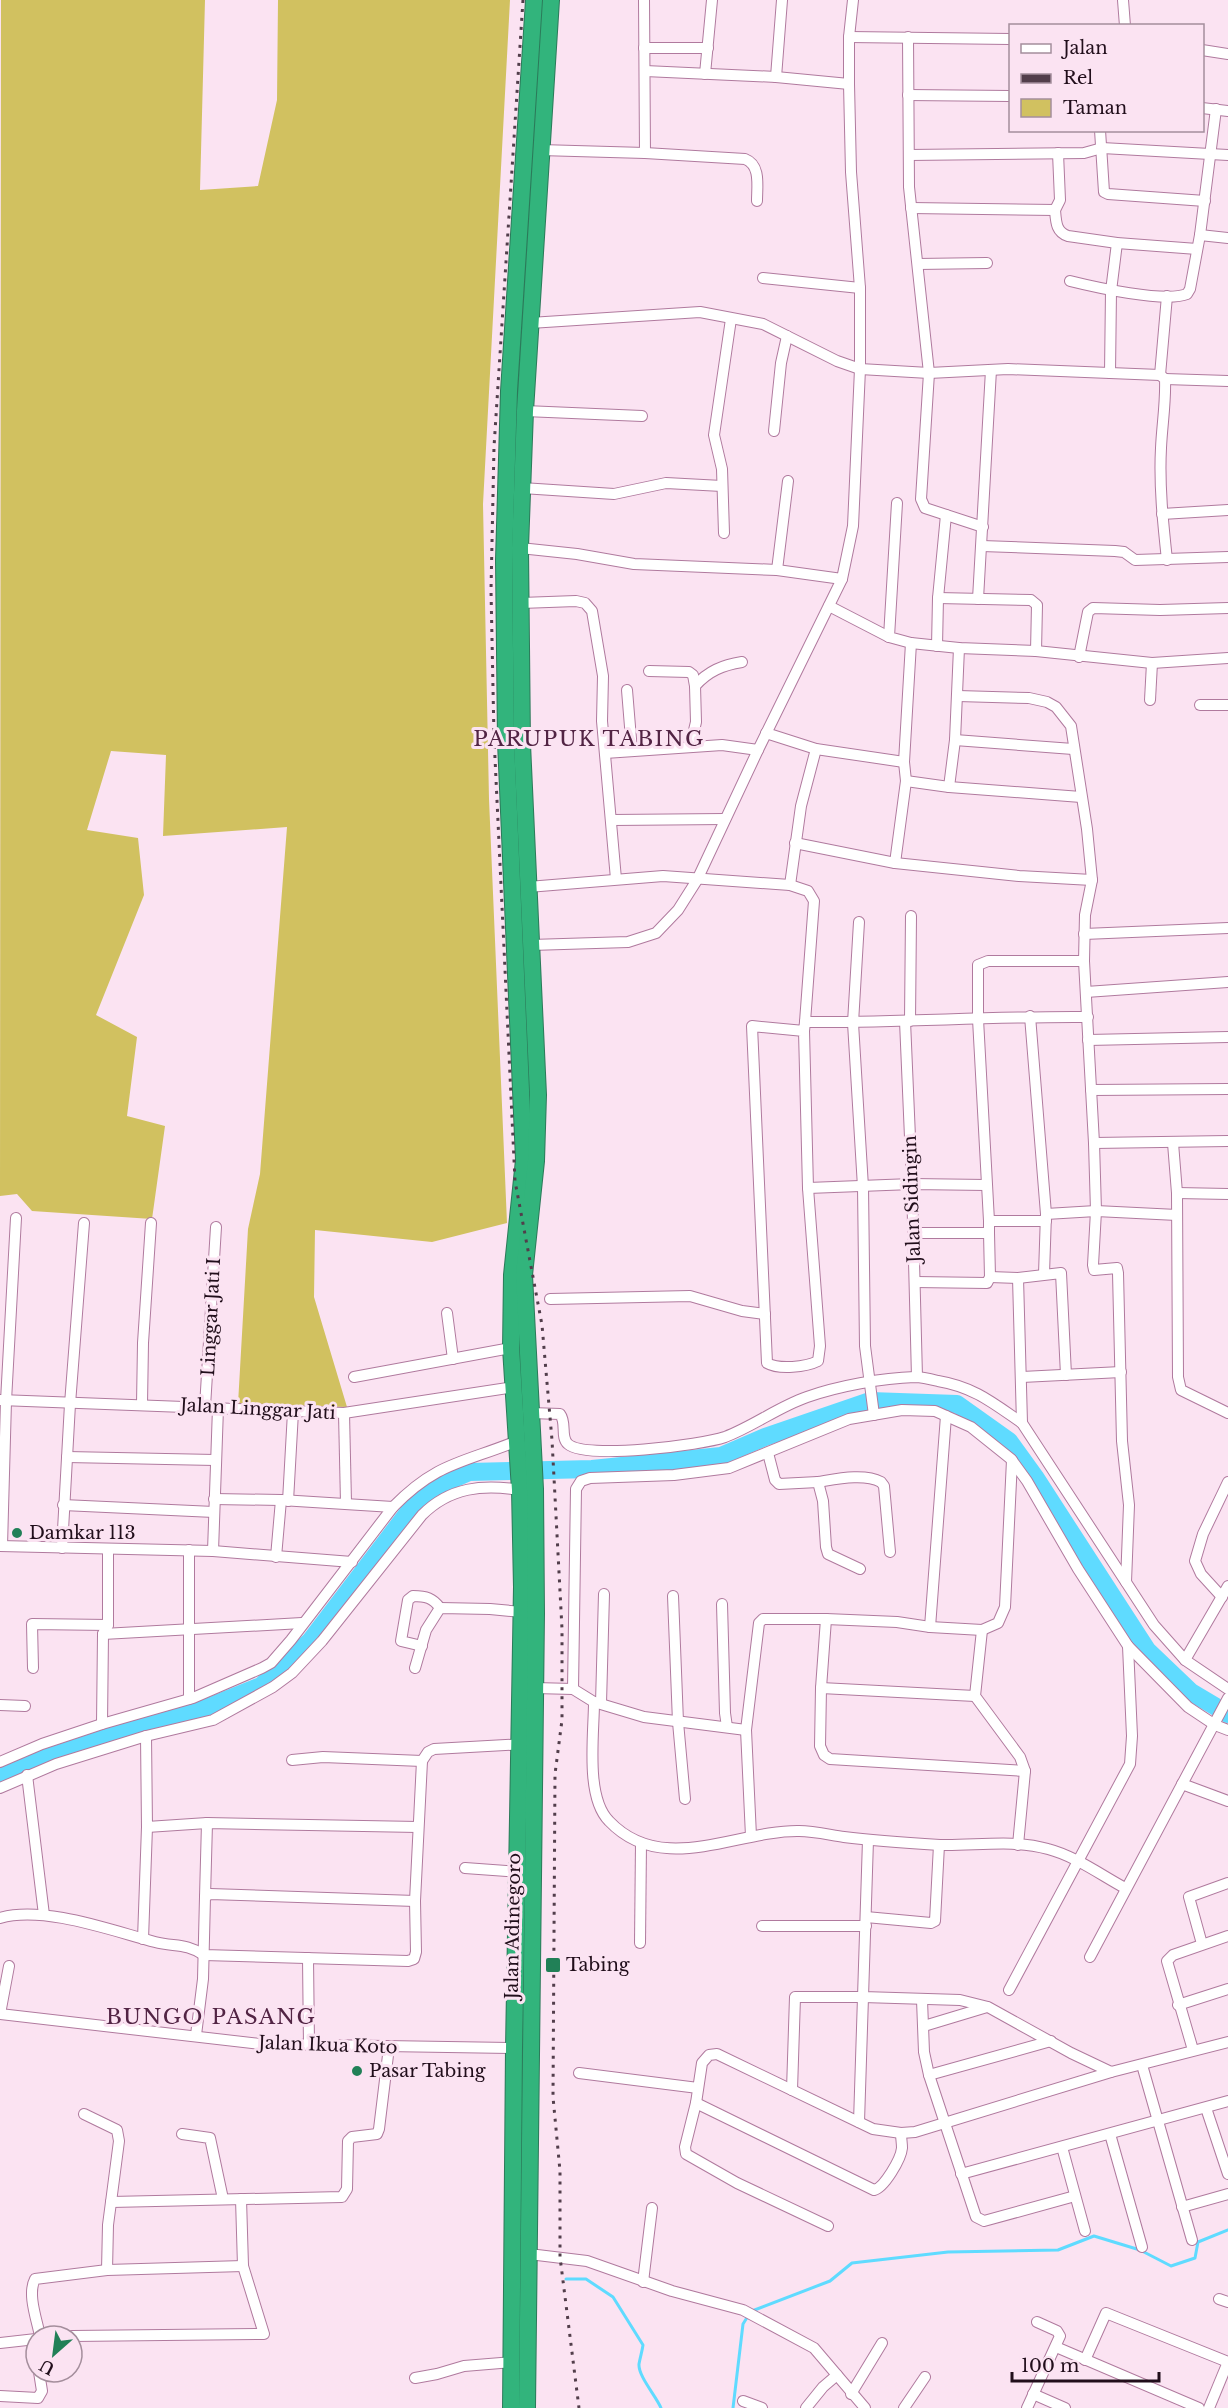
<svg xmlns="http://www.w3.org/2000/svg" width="1228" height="2408" font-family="'Libre Baskerville',serif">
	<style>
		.green { fill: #d1c160 }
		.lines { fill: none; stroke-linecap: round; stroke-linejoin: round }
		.stream { stroke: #5fdbff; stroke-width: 3 }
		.river { stroke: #5fdbff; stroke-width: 18 }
		.minor-casing { stroke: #b07a9e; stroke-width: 12 }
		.highway-casing { stroke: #2c7a5a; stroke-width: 18 }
		.minor { stroke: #fff; stroke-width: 10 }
		.highway { stroke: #32b47c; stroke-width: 16 }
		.rail { stroke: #523e4b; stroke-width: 3; stroke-dasharray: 3 6; stroke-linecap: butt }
		.poi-dot { fill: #218057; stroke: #fbe3f2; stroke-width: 2 }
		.labels { text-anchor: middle; stroke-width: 6; stroke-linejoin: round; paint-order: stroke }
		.street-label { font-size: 18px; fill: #210e1b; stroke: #fbe3f2 }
		.poi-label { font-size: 18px; fill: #210e1b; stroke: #fbe3f2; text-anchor: start }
		.quarter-label { font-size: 21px; letter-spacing: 1.5px; fill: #522444; stroke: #fbe3f2 }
	</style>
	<rect width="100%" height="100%" fill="#fbe3f2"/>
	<polygon class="green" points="1,0 205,0 200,190 258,186 277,100 278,0 510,0 483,504 489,799 507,1223 432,1242 315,1230 314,1297 347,1407 238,1404 248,1229 260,1174 287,827 163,836 166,755 111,751 87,830 138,838 144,895 96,1015 137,1037 127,1116 165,1126 152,1219 32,1211 17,1194 0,1196"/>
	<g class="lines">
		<g class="stream">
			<path d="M566,2279H586L613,2297L643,2345C642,2352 640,2358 639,2364C638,2376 656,2396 661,2408"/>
			<polyline points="752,2311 830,2281 852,2263 948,2252 1058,2250 1094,2236 1140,2250 1171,2266 1195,2258 1198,2242 1228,2230"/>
			<polyline points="733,2408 743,2324 748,2316"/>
		</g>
		<polyline class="river" points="0,1777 61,1750 203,1709 261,1686 311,1640 417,1501 433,1488 469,1472 592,1469 721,1456 765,1437 870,1401 957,1404 1009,1441 1035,1477 1147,1650 1191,1692 1228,1714"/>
		<defs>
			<g id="minor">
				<polyline points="644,0 645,153"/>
				<polyline points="1123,0 1125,26"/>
				<polyline points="849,37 1010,39"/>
				<polyline points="908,37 909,187 929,373 921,499 925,508 983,527"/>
				<polyline points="644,48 708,48"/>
				<polyline points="1202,50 1228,54"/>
				<polyline points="645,71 776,77 849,84"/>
				<polyline points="705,74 712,0"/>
				<polyline points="776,77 782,0"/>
				<polyline points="908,95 1010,96"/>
				<polyline points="1202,108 1228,111"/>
				<polyline points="1100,130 1104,192 1108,194 1205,201"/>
				<path d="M540,150L645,153L745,159C761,165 757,186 757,201"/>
				<polyline points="909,155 1084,153 1102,148 1228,155"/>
				<polyline points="911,208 1055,210 1060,200 1058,153"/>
				<path d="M1055,210C1056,222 1056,232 1068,236L1117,243L1197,249"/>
				<polyline points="1200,235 1228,238"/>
				<polyline points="918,264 987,263"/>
				<polyline points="763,278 860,288"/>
				<path d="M1070,281C1094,287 1165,303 1187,294L1190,289L1200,235L1216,109"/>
				<path d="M530,323L700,312L763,324L837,361L860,369L929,373L1008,369L1160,375L1165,379C1166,402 1162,425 1161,448C1159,485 1163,523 1167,560"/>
				<polyline points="1110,373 1111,291 1117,243"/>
				<polyline points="1160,375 1167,296"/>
				<polyline points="1165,379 1228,381"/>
				<polyline points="525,411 642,416"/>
				<polyline points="774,431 781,363 787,336"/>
				<polyline points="522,488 614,494 666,483 722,486"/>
				<polyline points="897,503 889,637 911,643 959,648 1036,651 1152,663 1228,658"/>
				<polyline points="1162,514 1228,510"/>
				<polyline points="724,533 722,469 714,435 731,319"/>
				<polyline points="982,546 1115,551 1124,552 1135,560 1228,557"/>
				<polyline points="520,548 577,554 634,564 777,570 842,579"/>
				<polyline points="777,570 788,481"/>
				<polyline points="938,598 1031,600 1037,605 1036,651"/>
				<polyline points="978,599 991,370"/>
				<polyline points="521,603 576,601 585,603 592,611 603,676 602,721 616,879"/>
				<polyline points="829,606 889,637"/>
				<polyline points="937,646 938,598 946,515"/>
				<polyline points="1079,657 1088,612 1093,608 1160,610 1228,608"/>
				<polyline points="649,671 689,672 693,675 695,686"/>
				<polyline points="627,690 632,751"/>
				<polyline points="958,696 1029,698 1047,702 1056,707 1071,726 1087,829 1092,880 1085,915 1084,961 1094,1143 1096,1211 1093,1265 1094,1270 1117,1268 1118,1273 1122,1441 1129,1505 1126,1582"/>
				<polyline points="1150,700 1152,663"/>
				<polyline points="1200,705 1228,705"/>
				<polyline points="766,733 816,749 904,762"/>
				<polyline points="955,740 1073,749"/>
				<path d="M690,747L696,722L695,686C708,671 723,665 742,662"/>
				<polyline points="605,753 722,745 758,750"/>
				<polyline points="906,781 949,787 1081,797"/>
				<polyline points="949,787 955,740 959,648"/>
				<polyline points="612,820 725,819"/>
				<polyline points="795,843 895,863 1019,876 1092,880"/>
				<polyline points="895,863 906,781 904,762 911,643"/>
				<polyline points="790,885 801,806 816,749"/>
				<polyline points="528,887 663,876 790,885 808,891 814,901 805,1022"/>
				<polyline points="859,922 853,1023 863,1187 865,1346 874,1415"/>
				<polyline points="1084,934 1228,928"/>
				<polyline points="531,945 628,942 656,933 678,910 697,880 758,750 842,579 853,526 860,369 860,288 851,172 849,84 849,37 853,0"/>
				<polyline points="1086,992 1228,982"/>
				<polyline points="1030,1016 1046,1214 1044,1274"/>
				<polyline points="905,1021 912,1184 917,1377"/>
				<polyline points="910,1021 911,916"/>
				<path d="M804,1031L808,1188L820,1346L818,1361C806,1367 779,1370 767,1363L752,1026L804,1031L805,1022C899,1023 993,1016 1088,1017"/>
				<polyline points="1088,1040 1228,1037"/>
				<polyline points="1091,1090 1228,1089"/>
				<polyline points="1094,1143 1228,1141"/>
				<polyline points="1173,1143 1177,1193 1178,1377 1181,1390 1228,1413"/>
				<polyline points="808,1188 912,1184 986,1185"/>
				<polyline points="1177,1193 1228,1194"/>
				<polyline points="1046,1214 1096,1211 1177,1215"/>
				<polyline points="989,1221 978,1019 978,965 988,961 1084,961"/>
				<polyline points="914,1233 989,1233 989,1221 1046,1221"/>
				<polyline points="990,1277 1018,1278 1061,1273 1066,1375"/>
				<polyline points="1018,1278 1022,1423"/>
				<polyline points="915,1282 987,1283 990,1277 989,1233"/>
				<polyline points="550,1299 690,1296 742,1311 765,1314"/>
				<polyline points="447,1313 453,1359"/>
				<polyline points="354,1377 511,1348"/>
				<polyline points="1022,1377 1121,1372"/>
				<polyline points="0,1400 344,1413 514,1387"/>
				<polyline points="142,1404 143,1343 151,1223"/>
				<polyline points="205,1407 216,1227"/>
				<polyline points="344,1413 346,1503"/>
				<path d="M531,1413L560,1414C567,1423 560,1437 568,1444C585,1460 702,1445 725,1437C754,1426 778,1407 807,1397C838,1386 882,1378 915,1377C922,1377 930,1379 938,1381C974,1387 993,1403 1022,1423L1154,1625L1185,1660L1228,1689"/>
				<polyline points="768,1453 775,1480 779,1484 818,1482 823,1501 826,1547 828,1554 860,1569"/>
				<polyline points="67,1457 215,1460"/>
				<path d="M818,1482C837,1479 864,1473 881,1482L884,1486L890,1552"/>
				<polyline points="214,1499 281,1500 393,1507"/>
				<polyline points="288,1501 293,1412"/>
				<polyline points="63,1505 214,1512"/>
				<polyline points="0,1546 213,1551 352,1562"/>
				<polyline points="2,1546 6,1401 16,1218"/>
				<polyline points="62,1548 70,1404 84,1223"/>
				<polyline points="189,1550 189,1699"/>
				<polyline points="213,1551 218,1408"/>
				<polyline points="276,1557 281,1500"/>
				<polyline points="673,1596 678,1722 685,1799"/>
				<polyline points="1222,1597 1201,1574 1195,1561 1203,1534 1228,1482"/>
				<polyline points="722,1604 725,1713 727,1727"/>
				<polyline points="826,1619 821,1688 820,1746 824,1755 830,1759 1025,1771"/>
				<polyline points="930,1627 946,1416"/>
				<polyline points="982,1630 975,1696 1020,1757 1025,1771 1018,1845"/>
				<polyline points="103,1634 302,1623"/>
				<path d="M422,1646L401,1641L408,1600L413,1596C426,1596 433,1598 440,1608"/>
				<polyline points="1185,1660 1228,1586"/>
				<polyline points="33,1668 32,1624 108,1625"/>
				<polyline points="415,1668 426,1630 440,1608 490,1609 522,1612"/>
				<path d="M535,1688L573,1689L594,1702C594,1734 585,1797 609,1821C662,1877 737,1830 799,1831C814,1831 830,1835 844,1837C876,1841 908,1843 940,1845C975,1846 1014,1839 1048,1849C1075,1856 1101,1875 1125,1888"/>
				<polyline points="821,1688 975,1696"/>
				<polyline points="573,1689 576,1489 581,1481 590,1478 674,1475 729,1468 849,1419 902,1410 935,1411 971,1427 1011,1459 1027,1481 1078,1569 1128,1646 1188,1707 1215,1725 1228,1730"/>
				<polyline points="594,1702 644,1717 746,1730"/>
				<polyline points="601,1703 604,1594"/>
				<polyline points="0,1705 25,1706"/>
				<polyline points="102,1724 103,1634 108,1625 108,1549"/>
				<polyline points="146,1736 147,1827 207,1823 418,1827"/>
				<polyline points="292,1760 323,1757 422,1761"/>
				<path d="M0,1762L42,1744L102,1724L193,1698L262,1668L271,1663L291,1640L393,1507C437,1462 463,1463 517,1441"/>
				<polyline points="27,1775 44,1915"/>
				<polyline points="1182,1784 1228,1801"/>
				<path d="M0,1788L56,1764L146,1736L213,1720L273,1687L292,1673L322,1641L422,1515C450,1487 483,1484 520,1490"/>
				<polyline points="751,1836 746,1730 759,1623 763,1619 826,1619 897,1622 930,1627 982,1630 998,1623 1005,1607 1012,1460"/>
				<polyline points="868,1840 863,1997 960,2000 988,2007 1071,2053 1111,2072 1228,2042"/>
				<polyline points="465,1868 519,1872"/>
				<polyline points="205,1897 207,1823"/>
				<polyline points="866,1917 931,1923 935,1921 939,1845"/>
				<path d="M0,1918C43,1905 113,1931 155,1942C175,1947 186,1943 204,1955L408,1961L414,1959L416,1952L415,1901L422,1761L428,1752L434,1749L525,1744"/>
				<polyline points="762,1926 866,1926"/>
				<polyline points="143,1939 147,1827"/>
				<polyline points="640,1943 641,1843"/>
				<polyline points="1202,1944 1189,1897 1228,1883"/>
				<polyline points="1090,1957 1228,1698"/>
				<polyline points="308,1958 309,2045"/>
				<polyline points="9,1966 0,2014 260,2044 514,2048"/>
				<polyline points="1009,1990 1130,1764 1132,1736 1128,1646"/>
				<polyline points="922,2000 924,2052 929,2075 976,2217 984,2221 1075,2196"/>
				<polyline points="1178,2005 1228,1989"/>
				<polyline points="924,2026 987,2007"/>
				<polyline points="196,2035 203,1979 205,1897 210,1894 415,1901"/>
				<polyline points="1193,2050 1167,1961 1173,1955 1228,1936"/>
				<polyline points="1142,2065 1192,2240"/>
				<polyline points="579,2073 698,2088"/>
				<polyline points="929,2075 1051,2041"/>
				<polyline points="792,2090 795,1997 863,1997 859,2122"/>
				<path d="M696,2103L874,2190C884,2188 901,2159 902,2148C902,2143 901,2138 901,2133"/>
				<polyline points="1206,2108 1228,2174"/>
				<polyline points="84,2114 117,2130 119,2141 108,2225 107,2270"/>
				<polyline points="182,2134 210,2138 223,2199"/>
				<polyline points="1110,2134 1142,2247"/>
				<polyline points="1062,2147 1085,2231"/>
				<polyline points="961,2174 1228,2101"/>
				<polyline points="111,2202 342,2197 347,2189 348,2141 352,2137 377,2134 379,2129 389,2047"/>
				<polyline points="1182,2207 1228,2194"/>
				<polyline points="828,2226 737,2183 686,2154 685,2147 696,2103 702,2063 709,2055 717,2054 873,2129 901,2133 915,2132 1111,2072"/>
				<polyline points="529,2254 587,2261 672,2291 743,2310 814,2348 865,2408"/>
				<polyline points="643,2282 652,2208"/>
				<polyline points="1219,2299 1228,2302"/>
				<path d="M40,2336C37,2320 27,2294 35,2279L107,2270L243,2266"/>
				<polyline points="72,2336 264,2334 243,2266 241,2199"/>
				<polyline points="33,2340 36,2352"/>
				<polyline points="0,2343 36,2339"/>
				<polyline points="1056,2347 1199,2408"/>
				<polyline points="1085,2360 1106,2313 1228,2362"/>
				<polyline points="415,2378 437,2374 464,2366 512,2362"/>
				<polyline points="851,2394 882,2343"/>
				<polyline points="1033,2394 1065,2408"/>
				<polyline points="0,2396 38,2398 42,2391 39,2372"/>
				<polyline points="743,2401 762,2408"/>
				<polyline points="806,2408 823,2387 837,2375"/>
				<polyline points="904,2408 925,2377"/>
				<polyline points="1027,2408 1060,2336 1057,2331 1037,2322"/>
				<polyline points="1209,2408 1228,2362"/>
			</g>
			<g id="highway">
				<polyline points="511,2408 514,2048 522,1587 520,1490 511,1348 512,1275 524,1160 506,742 504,560 509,391 534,0"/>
				<polyline points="527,2408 536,1613 535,1489 524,1275 536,1161 538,1095 522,744 520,548 525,411 551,0"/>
			</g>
		</defs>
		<use href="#minor" class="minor-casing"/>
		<use href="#highway" class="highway-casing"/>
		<use href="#minor" class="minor"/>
		<use href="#highway" class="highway"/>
		<polyline class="rail" points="523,0 494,447 491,590 494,737 515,1181 542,1325 552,1440 562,1629 562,1720 555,1774 553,2097 560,2171 560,2257 579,2408"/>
	</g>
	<g class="poi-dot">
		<circle cx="17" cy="1533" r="6"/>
		<rect x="545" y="1957" width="16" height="16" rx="3"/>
		<circle cx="357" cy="2071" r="6"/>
	</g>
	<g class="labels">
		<g class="street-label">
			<text transform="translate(912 1199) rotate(-92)" y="6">Jalan Sidingin</text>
			<text transform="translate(211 1317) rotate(-87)" y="6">Linggar Jati I</text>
			<text transform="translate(258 1409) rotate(3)" y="6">Jalan Linggar Jati</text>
			<text transform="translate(513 1926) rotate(-89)" y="6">Jalan Adinegoro</text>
			<text transform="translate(328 2045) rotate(2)" y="6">Jalan Ikua Koto</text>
		</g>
		<g class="poi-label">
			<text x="29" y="1539">Damkar 113</text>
			<text x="566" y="1971">Tabing</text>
			<text x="369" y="2077">Pasar Tabing</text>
		</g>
		<g class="quarter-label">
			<text x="589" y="746">PARUPUK TABING</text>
			<text x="211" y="2024">BUNGO PASANG</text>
		</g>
	</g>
	<rect x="1009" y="24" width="195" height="108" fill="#fbe3f2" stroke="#a48e9c" stroke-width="1.5"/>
	<rect x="1021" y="44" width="30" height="9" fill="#ffffff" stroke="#a48e9c" stroke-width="1.5"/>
	<text x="1063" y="54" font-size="18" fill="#210e1b">Jalan</text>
	<rect x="1021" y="74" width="30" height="9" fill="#523e4b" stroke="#a48e9c" stroke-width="1.5"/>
	<text x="1063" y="84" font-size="18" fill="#210e1b">Rel</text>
	<rect x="1021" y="99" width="30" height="18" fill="#d1c160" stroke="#a48e9c" stroke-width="1.5"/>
	<text x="1063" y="114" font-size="18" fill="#210e1b">Taman</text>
	<g transform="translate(54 2354) rotate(208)"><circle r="28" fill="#fbe3f2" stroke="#a48e9c" stroke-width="1.5"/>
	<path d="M0-4.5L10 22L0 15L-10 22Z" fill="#218057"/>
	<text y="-9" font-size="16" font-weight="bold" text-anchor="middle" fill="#210e1b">U</text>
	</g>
	<path d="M1012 2372v9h147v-9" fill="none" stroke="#210e1b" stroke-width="3"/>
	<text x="1021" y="2372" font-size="18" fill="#210e1b" stroke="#fbe3f2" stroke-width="4.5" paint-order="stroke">100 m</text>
</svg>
